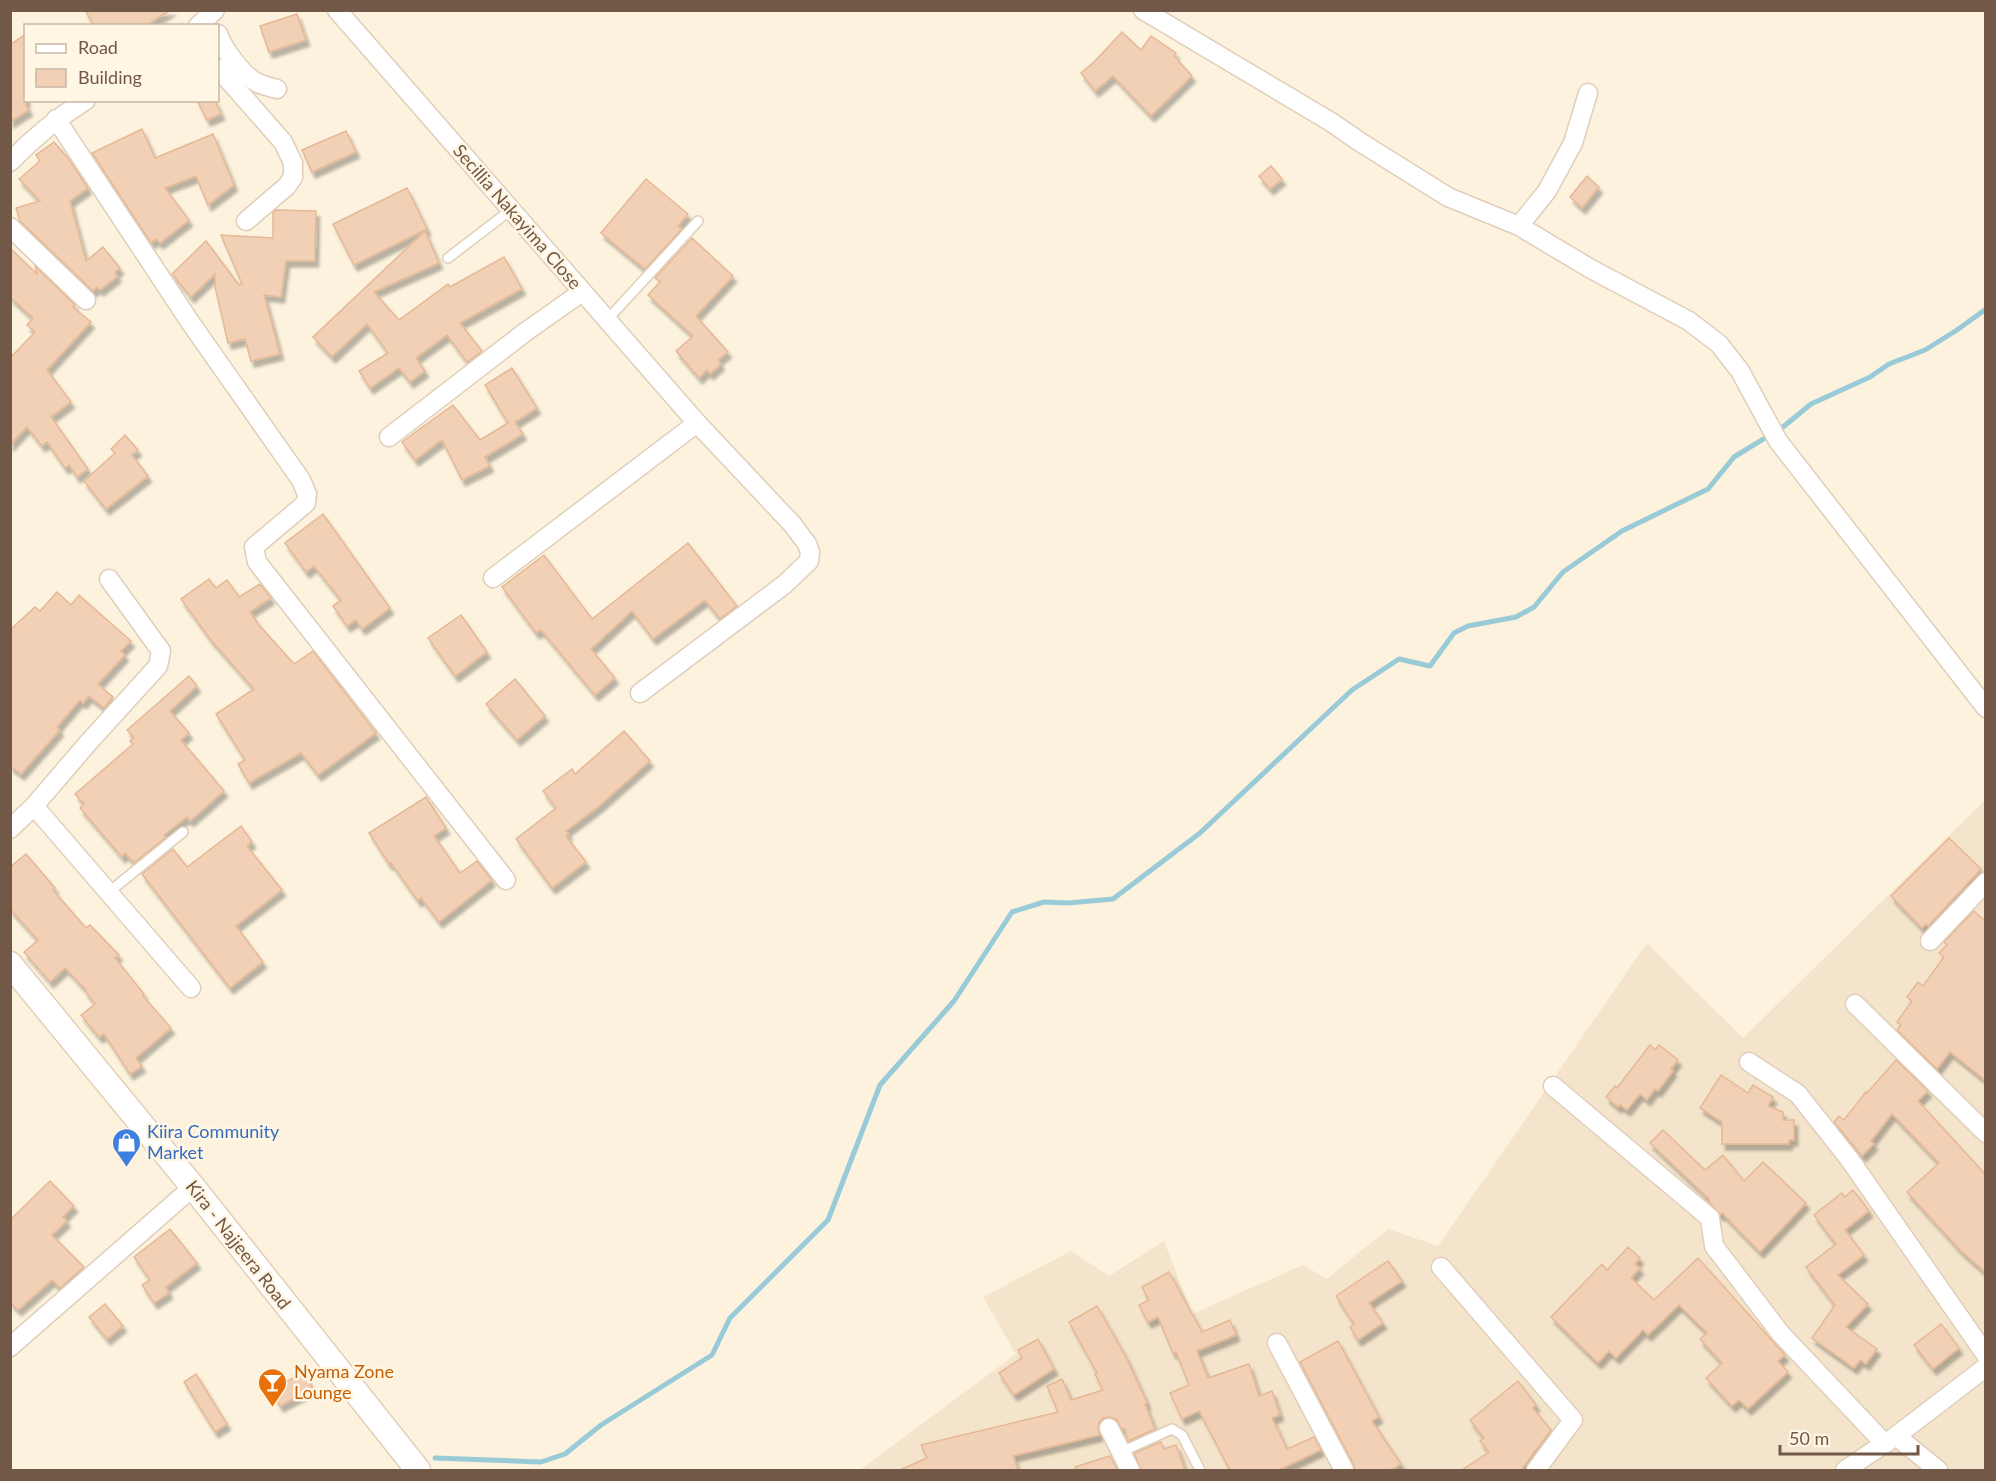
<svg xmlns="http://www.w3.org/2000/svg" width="1996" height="1481" font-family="Lato,sans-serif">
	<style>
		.residential { fill: #f4e4cc }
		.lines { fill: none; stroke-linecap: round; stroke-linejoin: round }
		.stream { stroke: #99cad7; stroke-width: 5 }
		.building { fill: #f2d0b5; stroke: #e5b895; stroke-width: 1.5; filter: url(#shadow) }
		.service-casing { stroke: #e0ceba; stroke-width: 12 }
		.minor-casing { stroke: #e0ceba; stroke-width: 21 }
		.secondary-casing { stroke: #e5cfb8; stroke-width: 27 }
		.service { stroke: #fff; stroke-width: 9 }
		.minor { stroke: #fff; stroke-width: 18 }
		.secondary { stroke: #fff; stroke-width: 24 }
		.labels { text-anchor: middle; stroke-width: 5; stroke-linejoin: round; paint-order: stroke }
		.street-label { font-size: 18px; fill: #725846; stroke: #fff6e4 }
		.shop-label { font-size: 18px; fill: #366cbe; stroke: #fff6e4; text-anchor: start }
		.food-label { font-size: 18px; fill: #c56008; stroke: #fff6e4; text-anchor: start }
	</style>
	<defs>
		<filter id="shadow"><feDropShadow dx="3.5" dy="6" stdDeviation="1.5" flood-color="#0004"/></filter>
	</defs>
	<rect width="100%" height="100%" fill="#fcf2dd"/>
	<polygon class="residential" points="1985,800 1985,1470 860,1470 1016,1354 983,1297 1071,1251 1109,1276 1164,1241 1192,1314 1303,1265 1327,1279 1388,1229 1438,1246 1647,943 1743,1038"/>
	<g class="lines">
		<polyline class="stream" points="435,1458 541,1462 565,1454 601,1425 712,1355 730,1318 828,1220 880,1085 954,1001 1012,912 1044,902 1068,903 1113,899 1200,833 1352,690 1399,659 1430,666 1454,633 1468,626 1516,617 1534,607 1563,572 1622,531 1708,489 1734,457 1783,427 1811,404 1870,377 1889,364 1925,350 1957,330 1986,309"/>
	</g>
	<g class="building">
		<polygon points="85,10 171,10 145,26 94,26"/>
		<polygon points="297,14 306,40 269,52 260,26"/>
		<polygon points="1122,32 1141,50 1151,36 1176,53 1174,56 1192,76 1151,116 1113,76 1095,91 1081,73 1095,61"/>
		<polygon points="26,34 26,105 29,110 10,122 10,45"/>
		<polygon points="197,100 215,100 221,114 207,120"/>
		<polygon points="142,129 155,158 213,134 234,185 208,205 196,176 165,188 189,220 160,243 156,239 151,243 92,153"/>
		<polygon points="346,131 356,152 312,172 302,150"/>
		<polygon points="54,142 68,158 88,188 70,201 86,261 103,247 120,268 115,273 118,276 100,290 97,287 93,291 20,221 16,208 40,201 19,179 40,161 36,155"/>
		<polygon points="1271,166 1282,179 1270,189 1259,176"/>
		<polygon points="1587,176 1599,187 1582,208 1570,197"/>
		<polygon points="646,179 688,214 678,226 682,229 645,269 601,233"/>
		<polygon points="407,188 427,229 354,265 333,224"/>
		<polygon points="276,210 316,211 315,261 286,261 281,297 264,295 280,354 251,361 245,339 228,343 215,287 215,274 191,297 172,274 206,241 239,285 242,284 221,235 273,238 273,212"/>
		<polygon points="425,231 439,263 374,292 399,320 448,284 450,287 504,257 522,289 460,323 482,351 467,362 447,335 416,358 425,371 410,382 399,368 370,388 359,371 388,353 367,324 332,357 313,337"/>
		<polygon points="692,238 733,276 696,316 728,352 718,360 721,364 710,374 707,370 699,378 676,351 693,336 648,295 660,282 655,278"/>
		<polygon points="10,248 37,274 35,266 75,305 73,307 91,322 47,370 71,402 51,417 88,469 77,477 69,465 65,468 47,442 42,446 27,427 10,445 10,358 35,332 27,325 33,318 10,297"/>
		<polygon points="512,368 537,408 515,422 523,434 485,457 490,466 462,480 442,440 415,460 402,442 453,405 480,440 508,423 485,385"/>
		<polygon points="125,435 138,450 132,455 148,476 106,509 84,481 115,453 111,449"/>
		<polygon points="323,514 390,608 362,629 356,620 347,626 333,606 341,600 314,566 306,572 285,543"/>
		<polygon points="688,543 737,606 720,619 705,600 653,639 632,611 591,649 615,678 595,695 541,630 536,633 502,587 544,555 592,619"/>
		<polygon points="209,579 216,588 227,580 239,597 260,584 271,598 250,612 259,625 294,664 313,651 376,733 318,775 301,753 249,783 238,764 245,760 216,714 254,689 210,639 181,599"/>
		<polygon points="57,592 71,605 79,595 131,641 121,651 125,655 98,684 113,697 104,708 89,696 83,703 80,700 57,727 60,730 21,774 10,766 10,630 35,607 40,611"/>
		<polygon points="461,615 487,652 455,676 428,638"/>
		<polygon points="189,676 197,686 170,711 189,733 181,740 224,791 190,821 187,817 164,835 166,837 134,863 125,853 122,857 80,808 84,804 75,794 133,744 130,741 134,738 127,730"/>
		<polygon points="515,679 545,716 517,740 486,704"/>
		<polygon points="624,731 650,761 598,807 566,831 569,834 566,836 586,862 552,888 516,839 556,808 543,791 572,769 575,774"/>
		<polygon points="426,797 446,828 434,836 460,873 477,861 492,880 439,922 421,898 418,901 391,863 389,864 369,833"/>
		<polygon points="241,826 252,842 247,846 282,890 236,926 263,962 230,988 142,874 173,849 187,867"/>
		<polygon points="1949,838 1981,869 1928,926 1926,924 1922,928 1891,896"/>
		<polygon points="26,854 55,888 53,890 86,928 90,925 119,955 115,958 144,994 143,996 171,1028 136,1058 142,1066 130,1074 104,1034 99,1037 81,1015 95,1004 85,991 86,990 65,968 50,982 24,952 38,940 10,909 10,867"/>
		<polygon points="1974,911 1986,922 1986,1081 1950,1052 1937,1069 1897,1030 1901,1025 1897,1022 1912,1001 1907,997 1918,982 1923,986 1944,957 1939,953 1947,945 1944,942"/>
		<polygon points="1650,1045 1655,1050 1659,1045 1678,1060 1671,1069 1673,1071 1658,1091 1655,1089 1647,1100 1640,1094 1627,1110 1620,1105 1618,1107 1606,1097 1615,1086 1617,1088"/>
		<polygon points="1896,1060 1928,1091 1918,1101 1986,1175 1986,1273 1961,1251 1907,1192 1939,1163 1892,1114 1871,1141 1874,1144 1862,1156 1834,1122 1839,1116 1844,1120 1866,1092 1867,1093"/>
		<polygon points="1721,1075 1748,1093 1753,1085 1773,1097 1768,1106 1783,1112 1783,1120 1794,1120 1794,1140 1789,1140 1789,1144 1722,1144 1722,1122 1700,1108"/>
		<polygon points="1663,1130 1705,1170 1723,1155 1744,1181 1763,1162 1806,1203 1760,1252 1722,1213 1720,1215 1710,1203 1709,1199 1650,1143"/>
		<polygon points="50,1181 74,1206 63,1217 67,1221 52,1235 84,1267 60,1288 52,1280 18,1310 10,1302 10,1220"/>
		<polygon points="1853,1190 1869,1211 1845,1230 1864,1255 1838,1275 1868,1304 1846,1327 1877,1349 1866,1364 1860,1360 1854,1368 1812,1338 1835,1305 1806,1267 1836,1244 1814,1215 1842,1193 1845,1197"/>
		<polygon points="170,1229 197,1263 166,1287 169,1293 154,1303 142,1285 150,1280 134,1257"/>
		<polygon points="1628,1247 1640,1258 1635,1264 1640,1268 1631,1278 1654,1300 1698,1258 1785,1355 1778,1361 1788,1372 1748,1409 1739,1400 1732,1406 1706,1378 1722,1363 1700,1339 1707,1333 1679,1305 1648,1335 1643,1330 1616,1358 1609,1351 1598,1363 1551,1317 1602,1264 1607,1270"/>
		<polygon points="1388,1261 1402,1281 1369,1303 1383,1323 1358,1340 1350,1327 1354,1324 1336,1296"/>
		<polygon points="1169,1272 1202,1332 1230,1320 1236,1335 1197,1351 1208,1378 1249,1364 1259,1396 1272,1391 1280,1415 1272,1418 1287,1449 1314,1437 1321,1450 1279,1470 1230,1470 1199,1411 1182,1419 1170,1393 1189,1385 1176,1352 1173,1353 1158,1317 1148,1322 1139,1305 1149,1300 1142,1287"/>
		<polygon points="105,1304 123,1326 107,1339 89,1317"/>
		<polygon points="1097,1306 1126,1357 1147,1403 1145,1404 1155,1429 1128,1441 1125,1429 1122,1429 1116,1419 1109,1417 1103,1418 1099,1422 1098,1428 1100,1435 1013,1456 1018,1470 900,1470 927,1458 921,1445 1058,1412 1047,1386 1062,1379 1071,1400 1103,1390 1095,1374 1097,1373 1069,1322"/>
		<polygon points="1941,1324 1959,1348 1933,1369 1914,1345"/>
		<polygon points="1038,1339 1054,1369 1014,1395 999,1373 1022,1358 1018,1350"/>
		<polygon points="1338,1341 1379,1417 1372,1421 1401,1464 1391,1470 1355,1470 1354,1465 1300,1362"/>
		<polygon points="304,1372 313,1389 280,1406 271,1390"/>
		<polygon points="196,1374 227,1424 215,1432 184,1382"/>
		<polygon points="1518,1381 1536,1405 1533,1408 1551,1430 1521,1470 1462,1470 1489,1452 1480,1441 1484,1438 1470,1420"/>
		<polygon points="1161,1442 1164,1449 1176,1445 1185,1470 1141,1470 1134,1453"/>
		<polygon points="1110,1456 1118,1470 1076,1470 1075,1467"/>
	</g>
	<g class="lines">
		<defs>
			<g id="service">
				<polyline points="448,258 512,209"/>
				<polyline points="608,319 698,221"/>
				<polyline points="109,892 183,832"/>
				<polyline points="1121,1452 1172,1429 1182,1435 1200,1470"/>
			</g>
			<g id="minor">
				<polyline points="337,10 697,423 793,525 807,544 810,552 809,561 785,584 640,693"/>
				<polyline points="1143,10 1331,122 1360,142 1448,197 1519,226 1547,191 1573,143 1588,93"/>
				<polyline points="198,26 215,10"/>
				<path d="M218,34C224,50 243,76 258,83C264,86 271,87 277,89"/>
				<polyline points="218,68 283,142 293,163 293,177 287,186 246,221"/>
				<polyline points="56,119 190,322 301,480 307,494 306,503 254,547 257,562 506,880"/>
				<path d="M10,162C34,137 57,118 86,100"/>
				<polyline points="1519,226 1591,269 1689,321 1719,344 1740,371 1778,441 1986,708"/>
				<polyline points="10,227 86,300"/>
				<polyline points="389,437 524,333 582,292"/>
				<polyline points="493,578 697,423"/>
				<polyline points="34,806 191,988"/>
				<polyline points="10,829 34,806 88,743 158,666 161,651 109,579"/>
				<polyline points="1930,941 1986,882"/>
				<polyline points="1855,1004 1986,1133"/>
				<polyline points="1749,1062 1798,1094 1850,1160 1986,1355"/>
				<polyline points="1553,1086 1710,1218 1714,1246 1781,1334 1885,1444"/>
				<polyline points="1441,1267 1573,1420 1536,1470"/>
				<polyline points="1277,1343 1344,1470"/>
				<polyline points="10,1347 193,1187"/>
				<polyline points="1109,1428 1130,1470"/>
				<polyline points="1896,1436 1938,1470"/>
				<polyline points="1845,1470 1896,1436 1986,1367"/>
			</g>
			<polyline id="secondary" points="10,964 193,1187 418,1470"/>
		</defs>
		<use href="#service" class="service-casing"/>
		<use href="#minor" class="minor-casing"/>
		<use href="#secondary" class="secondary-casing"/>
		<use href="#service" class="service"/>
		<use href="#minor" class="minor"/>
		<use href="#secondary" class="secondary"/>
	</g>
	<defs>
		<symbol id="shop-pin" viewBox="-11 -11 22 30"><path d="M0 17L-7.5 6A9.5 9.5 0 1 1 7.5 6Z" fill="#3f7fe0" stroke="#fff6e4"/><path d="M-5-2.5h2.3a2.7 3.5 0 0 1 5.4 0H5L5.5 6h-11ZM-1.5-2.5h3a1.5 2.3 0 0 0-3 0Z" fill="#fff"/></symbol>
		<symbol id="bar-pin" viewBox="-11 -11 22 30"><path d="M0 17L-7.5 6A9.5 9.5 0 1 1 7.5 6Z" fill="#e8710a" stroke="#fff6e4"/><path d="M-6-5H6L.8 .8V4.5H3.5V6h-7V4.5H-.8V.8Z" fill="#fff"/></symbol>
	</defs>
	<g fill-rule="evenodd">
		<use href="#shop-pin" x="110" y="1126" width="33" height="45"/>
		<use href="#bar-pin" x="256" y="1366" width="33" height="45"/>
	</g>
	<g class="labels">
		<g class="street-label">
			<text transform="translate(517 217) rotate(49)" y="6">Secillia Nakayima Close</text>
			<text transform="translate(238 1245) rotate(52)" y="6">Kira - Najjeera Road</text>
		</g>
		<g class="shop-label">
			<text x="147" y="1138">Kiira Community<tspan x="147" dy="21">Market</tspan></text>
		</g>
		<g class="food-label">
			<text x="294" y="1378">Nyama Zone<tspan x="294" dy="21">Lounge</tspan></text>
		</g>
	</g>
	<rect width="1996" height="1481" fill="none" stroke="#725846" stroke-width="24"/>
	<rect x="24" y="24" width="195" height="78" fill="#fff6e4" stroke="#c7b7a5" stroke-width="1.5"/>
	<rect x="36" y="44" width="30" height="9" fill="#ffffff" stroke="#c7b7a5" stroke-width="1.5"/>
	<text x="78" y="54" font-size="18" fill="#725846">Road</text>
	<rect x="36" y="69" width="30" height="18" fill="#f2d0b5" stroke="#c7b7a5" stroke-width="1.5"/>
	<text x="78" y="84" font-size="18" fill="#725846">Building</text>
	<path d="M1780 1445v9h138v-9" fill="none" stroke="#725846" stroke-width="3"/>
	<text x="1789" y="1445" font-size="18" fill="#725846" stroke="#fff6e4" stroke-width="4.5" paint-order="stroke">50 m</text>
</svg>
